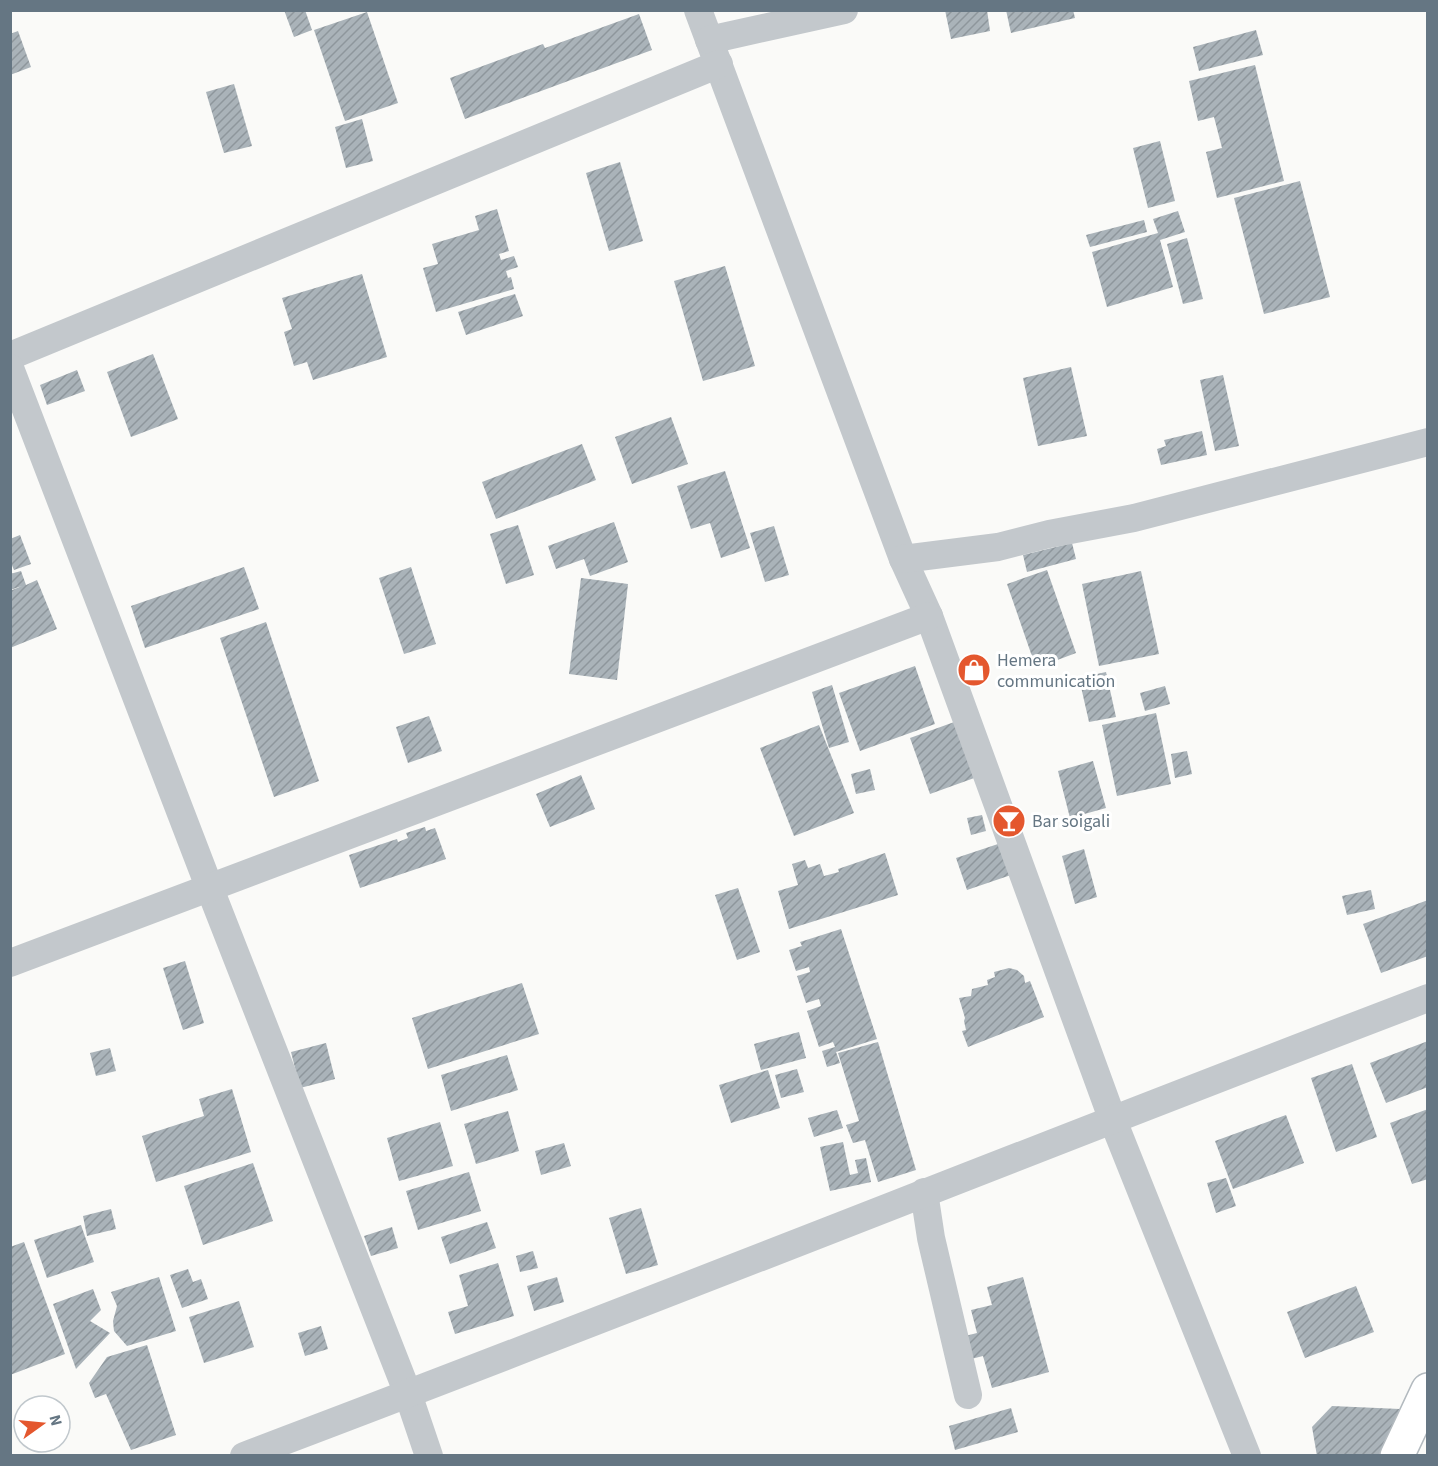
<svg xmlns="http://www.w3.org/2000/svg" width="1438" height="1466" font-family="'Source Sans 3',sans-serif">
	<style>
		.building { fill: url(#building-hatch) }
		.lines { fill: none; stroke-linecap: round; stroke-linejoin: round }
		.secondary-casing { stroke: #b3babf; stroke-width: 36 }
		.street { stroke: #c3c8cc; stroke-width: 28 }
		.secondary { stroke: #fff; stroke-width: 33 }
		.labels { text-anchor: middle; stroke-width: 6; stroke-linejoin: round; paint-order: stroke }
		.poi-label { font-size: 18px; fill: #657683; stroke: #fff; text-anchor: start }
	</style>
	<defs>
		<pattern id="building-hatch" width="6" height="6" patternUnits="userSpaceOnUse" patternTransform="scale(1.5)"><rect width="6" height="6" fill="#aab3b9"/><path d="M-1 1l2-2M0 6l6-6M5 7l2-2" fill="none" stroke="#8e969c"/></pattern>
	</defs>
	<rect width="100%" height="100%" fill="#fafaf8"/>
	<g class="building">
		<polygon points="284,10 305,10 312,30 294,37"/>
		<polygon points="945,10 987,10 990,31 951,39"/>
		<polygon points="1006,10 1073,10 1075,18 1011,33"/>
		<polygon points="367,12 398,103 345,121 314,30"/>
		<polygon points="639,14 652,50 465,119 450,78 543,44 545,48"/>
		<polygon points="1256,30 1263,55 1199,71 1193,47"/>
		<polygon points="18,31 31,67 10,75 10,34"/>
		<polygon points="1255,65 1284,181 1217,198 1206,152 1222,148 1214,117 1198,121 1189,81"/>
		<polygon points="234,84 252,146 224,153 206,92"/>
		<polygon points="362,119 373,161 346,168 335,127"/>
		<polygon points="1160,141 1175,201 1148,208 1133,148"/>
		<polygon points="620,162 643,241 609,251 586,173"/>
		<polygon points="1300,181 1330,297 1264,314 1234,198"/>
		<polygon points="497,209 509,251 499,254 501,260 514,256 518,267 506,271 508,278 511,277 514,289 436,312 423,268 438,264 432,244 479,230 475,216"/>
		<polygon points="1178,211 1185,232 1160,240 1173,287 1107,307 1092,252 1158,233 1153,219"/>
		<polygon points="1144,220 1147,232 1090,247 1086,235"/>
		<polygon points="1187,238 1203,299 1183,304 1167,244"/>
		<polygon points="725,266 755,366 703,381 674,281"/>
		<polygon points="362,274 387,357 313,380 307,362 294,366 284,332 292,329 282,298"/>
		<polygon points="515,294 523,316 466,335 458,312"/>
		<polygon points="153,354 178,419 131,437 107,372"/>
		<polygon points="1071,367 1087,436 1038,446 1023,378"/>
		<polygon points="77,370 85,391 47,405 40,385"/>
		<polygon points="1223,375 1239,446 1215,451 1200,380"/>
		<polygon points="671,417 688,464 632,484 615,437"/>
		<polygon points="1202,431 1207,455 1161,465 1157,449 1166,446 1164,440"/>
		<polygon points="582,444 596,480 496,519 482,482"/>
		<polygon points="725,471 750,548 721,558 710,523 691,529 677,486"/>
		<polygon points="614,522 628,562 590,576 584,559 556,569 548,546"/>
		<polygon points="518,525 534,575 506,584 490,534"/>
		<polygon points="774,526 789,575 765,582 750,533"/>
		<polygon points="20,535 31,564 14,570 10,561 10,539"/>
		<polygon points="1072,543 1076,559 1027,572 1023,555"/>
		<polygon points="244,567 259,609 145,648 131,606"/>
		<polygon points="411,567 436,644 404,654 379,578"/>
		<polygon points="1047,570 1076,653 1036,668 1007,584"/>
		<polygon points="21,571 26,585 37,580 57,629 10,648 10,591 22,586 10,590 10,574"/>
		<polygon points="1141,571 1159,654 1099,666 1082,584"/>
		<polygon points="581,578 628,584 617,680 569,674"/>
		<polygon points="266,622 319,781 274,797 220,638"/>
		<polygon points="915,666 935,724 860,751 839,693"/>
		<polygon points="1106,672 1116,717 1089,722 1079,678"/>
		<polygon points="832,685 849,742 829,748 812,692"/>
		<polygon points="1165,686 1170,704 1145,711 1140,693"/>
		<polygon points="1156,713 1171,784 1117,796 1102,725"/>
		<polygon points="429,716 442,751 408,763 396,727"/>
		<polygon points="957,721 977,777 930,794 910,738"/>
		<polygon points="819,725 854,813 794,836 760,748"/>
		<polygon points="1187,751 1192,774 1175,778 1171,754"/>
		<polygon points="1093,761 1106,808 1070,818 1058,771"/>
		<polygon points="870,769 875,790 856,794 851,774"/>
		<polygon points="581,775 595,809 550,827 536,794"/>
		<polygon points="982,815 986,831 971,835 967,818"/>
		<polygon points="425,827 426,831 435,828 446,859 360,888 349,855 397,839 398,842 408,838 406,833"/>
		<polygon points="1001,843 1011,875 967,890 956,858"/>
		<polygon points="1084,849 1097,897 1075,904 1062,856"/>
		<polygon points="885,853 898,895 789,929 778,891 798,885 792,864 805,860 808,868 820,864 824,876 839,872 838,869"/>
		<polygon points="738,888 760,952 737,960 715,895"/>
		<polygon points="1371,890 1375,909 1347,915 1342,896"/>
		<polygon points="1428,900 1428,956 1381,973 1363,924"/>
		<polygon points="841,929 877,1039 836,1052 840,1063 827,1067 822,1051 835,1047 833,1042 819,1047 807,1011 821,1006 819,999 806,1003 797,976 810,972 809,967 796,971 789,950 802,946 800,942"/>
		<polygon points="185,961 204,1023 183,1030 163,968"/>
		<polygon points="1009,968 1017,970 1024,976 1025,983 1030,981 1044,1017 968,1047 962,1031 966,1030 964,1021 965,1018 959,998 971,996 972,989 988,985 987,980 995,977 994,972"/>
		<polygon points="522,983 539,1034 428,1069 412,1018"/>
		<polygon points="799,1032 806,1058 761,1070 754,1044"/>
		<polygon points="1428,1041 1428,1087 1386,1103 1370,1063"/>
		<polygon points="878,1042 916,1170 878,1182 865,1140 853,1143 846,1125 859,1121 838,1053"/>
		<polygon points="326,1043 335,1079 300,1088 291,1052"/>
		<polygon points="110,1048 116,1071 96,1076 90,1053"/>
		<polygon points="507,1055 518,1090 451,1111 441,1075"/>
		<polygon points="1352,1064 1377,1137 1336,1152 1311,1078"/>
		<polygon points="797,1069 804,1092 781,1098 775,1075"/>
		<polygon points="768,1070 780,1108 731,1123 719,1085"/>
		<polygon points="232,1089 251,1152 156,1182 142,1136 204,1116 199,1099"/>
		<polygon points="1428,1109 1428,1179 1412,1184 1390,1123"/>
		<polygon points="837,1110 843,1128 814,1137 808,1118"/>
		<polygon points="508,1111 519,1151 476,1164 464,1124"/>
		<polygon points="1286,1115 1304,1163 1233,1189 1215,1141"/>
		<polygon points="440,1122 453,1166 399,1181 387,1138"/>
		<polygon points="843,1142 850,1175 858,1173 855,1160 866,1158 871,1182 830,1191 820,1147"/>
		<polygon points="564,1143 571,1166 541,1175 535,1151"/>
		<polygon points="253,1163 273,1221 203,1245 184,1186"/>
		<polygon points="469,1172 481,1211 418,1230 406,1191"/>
		<polygon points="1226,1178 1236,1206 1216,1213 1207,1183"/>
		<polygon points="641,1208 658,1265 626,1274 609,1218"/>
		<polygon points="111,1209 116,1229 87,1236 83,1216"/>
		<polygon points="487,1222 496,1248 450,1264 441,1237"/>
		<polygon points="81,1225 94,1262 47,1278 34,1240"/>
		<polygon points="392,1227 398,1248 371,1256 364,1236"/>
		<polygon points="24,1242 65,1354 10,1375 10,1247"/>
		<polygon points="533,1251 538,1268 520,1272 516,1256"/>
		<polygon points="498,1263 514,1316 455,1334 448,1312 468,1306 459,1275"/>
		<polygon points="188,1269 193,1282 201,1279 208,1299 182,1308 170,1275"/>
		<polygon points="159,1277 176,1331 127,1346 114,1331 113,1321 117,1306 111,1292"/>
		<polygon points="557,1277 564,1302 534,1311 527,1286"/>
		<polygon points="1023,1277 1049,1372 992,1388 983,1356 971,1359 965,1336 977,1333 971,1310 992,1305 987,1287"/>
		<polygon points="1356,1286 1374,1332 1305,1358 1287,1312"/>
		<polygon points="93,1289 101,1310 90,1321 110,1333 76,1369 53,1304"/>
		<polygon points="239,1301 254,1347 204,1363 189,1317"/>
		<polygon points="321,1326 328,1349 305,1356 298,1333"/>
		<polygon points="147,1345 176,1435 131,1450 106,1394 95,1398 89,1383 107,1357"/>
		<polygon points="1332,1406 1400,1409 1379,1456 1317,1456 1312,1427"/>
		<polygon points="1011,1408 1018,1432 955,1450 949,1426"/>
	</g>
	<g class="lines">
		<defs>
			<polyline id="secondary" points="1397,1456 1428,1390"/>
		</defs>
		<use href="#secondary" class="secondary-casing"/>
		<g class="street">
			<polyline points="698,10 903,559 929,616 1112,1118 1247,1456"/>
			<polyline points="709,40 844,10"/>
			<polyline points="10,356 719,64"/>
			<polyline points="10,368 210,889 408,1394 429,1456"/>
			<polyline points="903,559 998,547 1049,534 1134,518 1428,442"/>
			<polyline points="10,963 929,616"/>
			<polyline points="924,1192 931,1238 968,1395"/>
			<path d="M244,1456C640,1307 1032,1149 1428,998"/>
		</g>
		<use href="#secondary" class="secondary"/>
	</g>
	<defs>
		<symbol id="shop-disc" viewBox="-11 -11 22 22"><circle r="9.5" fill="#e4572e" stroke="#fff"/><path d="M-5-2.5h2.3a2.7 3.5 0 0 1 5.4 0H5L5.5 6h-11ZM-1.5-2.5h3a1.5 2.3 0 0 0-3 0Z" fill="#fff"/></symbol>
		<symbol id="bar-disc" viewBox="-11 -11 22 22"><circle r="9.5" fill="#e4572e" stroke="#fff"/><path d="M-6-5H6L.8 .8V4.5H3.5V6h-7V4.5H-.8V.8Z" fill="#fff"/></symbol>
	</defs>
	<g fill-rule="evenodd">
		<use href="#shop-disc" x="955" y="651" width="38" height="38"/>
		<use href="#bar-disc" x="990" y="802" width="38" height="38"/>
	</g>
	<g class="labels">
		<g class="poi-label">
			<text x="997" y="666">Hemera<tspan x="997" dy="21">communication</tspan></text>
			<text x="1032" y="827">Bar soigali</text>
		</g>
	</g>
	<rect width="1438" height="1466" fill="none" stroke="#657683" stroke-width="24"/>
	<g transform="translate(42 1424) rotate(75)"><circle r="28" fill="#ffffff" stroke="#c1c8cd" stroke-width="1.5"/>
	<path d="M0-4.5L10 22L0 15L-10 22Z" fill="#e4572e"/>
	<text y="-9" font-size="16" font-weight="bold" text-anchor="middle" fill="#657683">N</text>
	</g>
</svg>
